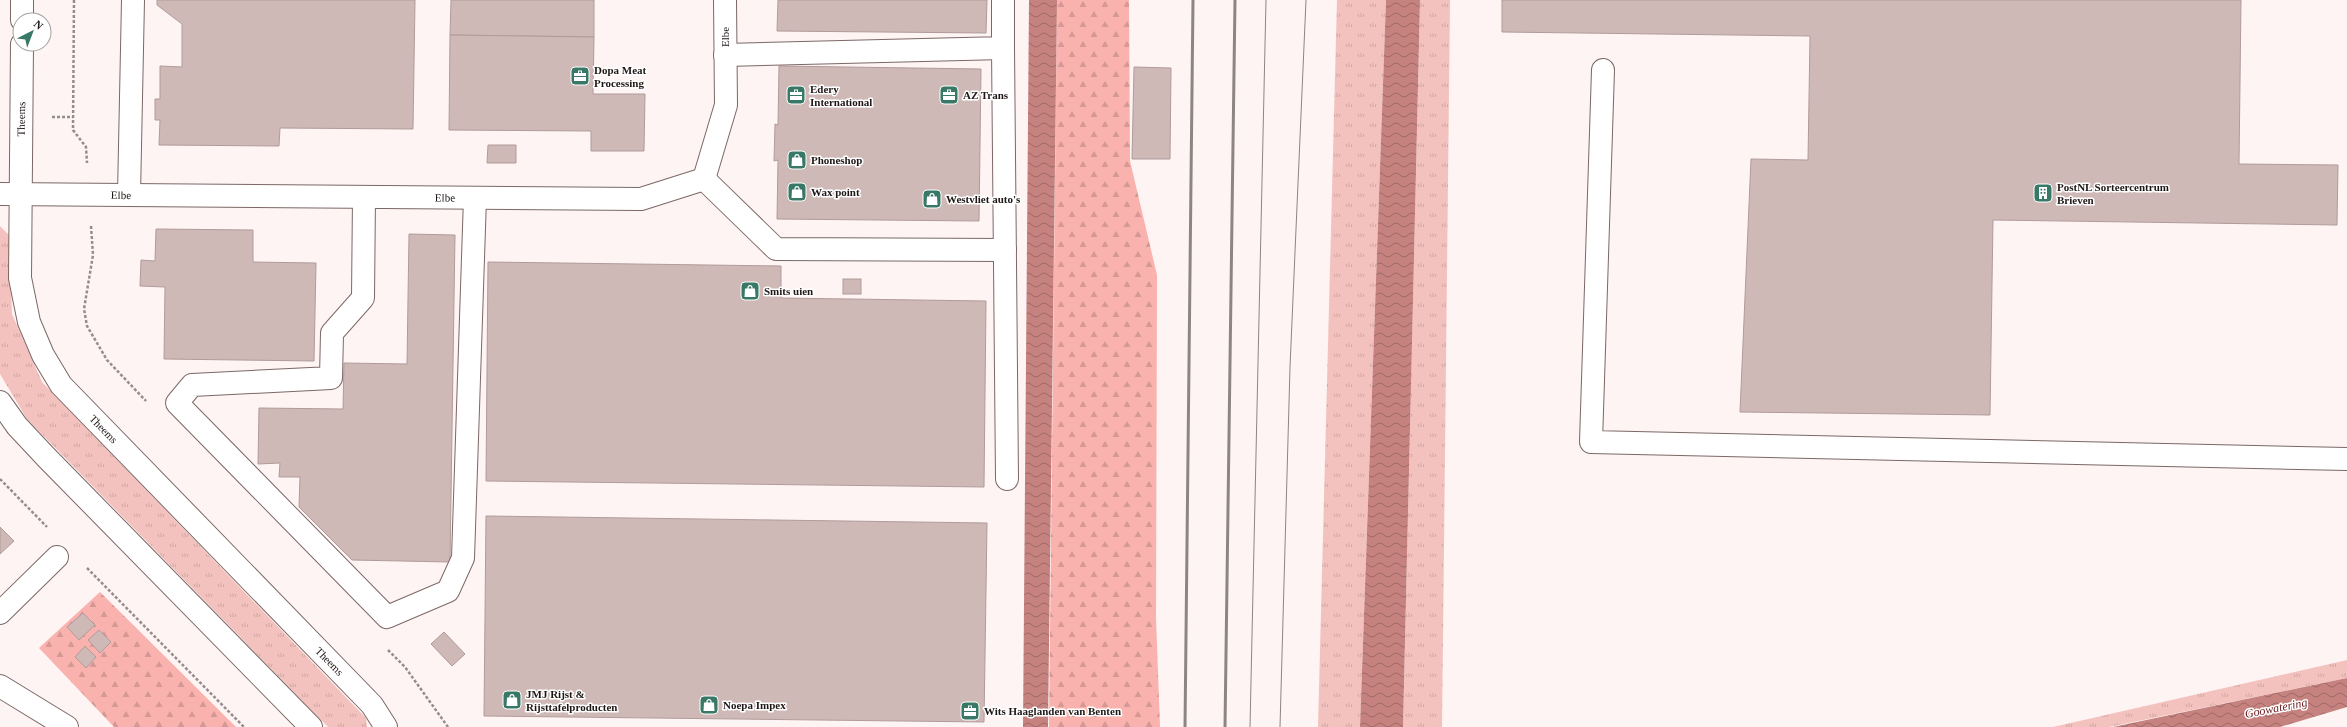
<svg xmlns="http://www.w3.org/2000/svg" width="2347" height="727" font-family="'Times New Roman',serif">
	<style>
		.grass { fill: url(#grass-tufts) }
		.forest { fill: url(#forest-firs) }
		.water { fill: url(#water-waves) }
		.building { fill: #cfb9b7; stroke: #b09b9a }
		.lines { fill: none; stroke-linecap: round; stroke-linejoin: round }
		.minor-casing { stroke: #7b6866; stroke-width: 24 }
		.path { stroke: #958d8c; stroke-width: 2.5; stroke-dasharray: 3 2; stroke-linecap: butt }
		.minor { stroke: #fff; stroke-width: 22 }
		.tram { stroke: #8d8584; stroke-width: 1 }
		.rail { stroke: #8d8584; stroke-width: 3 }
		.labels { text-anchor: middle; stroke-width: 3; stroke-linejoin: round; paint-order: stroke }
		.street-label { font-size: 11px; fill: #1d1615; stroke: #fff }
		.poi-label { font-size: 11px; font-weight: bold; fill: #1d1615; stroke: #fff; text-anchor: start }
		.water-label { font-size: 12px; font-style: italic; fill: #69181b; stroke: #fff }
	</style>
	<defs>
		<pattern id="grass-tufts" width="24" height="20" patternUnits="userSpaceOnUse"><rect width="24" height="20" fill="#f4c2be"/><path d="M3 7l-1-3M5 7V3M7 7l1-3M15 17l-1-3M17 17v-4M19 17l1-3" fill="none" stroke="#d1a6a2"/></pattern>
		<pattern id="forest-firs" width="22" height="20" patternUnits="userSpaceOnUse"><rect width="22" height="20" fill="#f9b2ad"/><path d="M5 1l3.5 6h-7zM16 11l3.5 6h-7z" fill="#d59894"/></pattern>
		<pattern id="water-waves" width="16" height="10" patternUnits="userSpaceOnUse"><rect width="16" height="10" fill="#c5827e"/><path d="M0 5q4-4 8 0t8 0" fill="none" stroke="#9f6966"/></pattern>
	</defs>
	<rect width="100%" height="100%" fill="#fdf4f3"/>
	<g class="grass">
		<polygon points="1337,0 1386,0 1360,727 1318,727"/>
		<polygon points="1420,0 1450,0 1442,727 1403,727"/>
		<polygon points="0,226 9,235 12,314 42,382 366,718 367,727 328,727 27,419 0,374"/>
		<polygon points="2347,660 2347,678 2109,727 2053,727"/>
	</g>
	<g class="forest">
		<polygon points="1057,0 1129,0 1130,161 1157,275 1156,618 1160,727 1049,727"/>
		<polygon points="100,592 236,727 114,727 39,648"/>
	</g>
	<g class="water">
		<polygon points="1029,0 1057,0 1048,727 1023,727"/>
		<polygon points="1386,0 1420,0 1403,727 1360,727"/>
		<polygon points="2347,678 2347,707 2280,727 2113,727"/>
	</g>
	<g class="building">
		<polygon points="157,0 415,0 413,129 280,128 279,146 159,145 160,120 155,120 155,99 160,99 160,66 182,67 182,24 157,5"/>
		<polygon points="451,0 594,0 594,37 450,35"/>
		<polygon points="778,0 987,0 986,33 777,31"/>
		<polygon points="1502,0 2241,0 2239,164 2338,165 2337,225 1993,220 1990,415 1740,412 1751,159 1808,160 1810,36 1502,32"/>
		<polygon points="450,35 594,37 593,94 645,94 644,151 591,151 591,131 449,130"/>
		<polygon points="779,66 981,69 979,221 777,219 778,160 774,161 775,124 778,125"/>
		<polygon points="1134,67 1171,68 1170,159 1132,159"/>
		<polygon points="488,145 516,145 516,163 487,163"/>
		<polygon points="156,229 253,230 253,262 316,263 314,361 164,359 165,287 140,286 141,260 155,261"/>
		<polygon points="409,234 455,235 450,562 352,560 299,507 300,477 279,477 280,463 258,464 259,408 343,409 344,363 407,364"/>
		<polygon points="488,262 781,266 781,298 986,301 984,487 486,481"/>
		<rect x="843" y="279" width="18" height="15"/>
		<polygon points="486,516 987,523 984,722 484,716"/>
		<polygon points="0,527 14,541 0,554"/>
		<polygon points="83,613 95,625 79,640 67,627"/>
		<polygon points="99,630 111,642 100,653 88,640"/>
		<polygon points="444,632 465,654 452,666 431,644"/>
		<polygon points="85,646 96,657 86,668 75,657"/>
	</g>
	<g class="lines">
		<defs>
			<g id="minor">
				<polyline points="22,20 22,0"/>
				<path id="s1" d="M22,44L20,278L29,322L43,355L61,385L372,705L386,727"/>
				<polyline points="1003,48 1007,479"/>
				<polyline points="725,55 1003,48 1003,0"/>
				<polyline points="1603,70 1591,442 2347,459"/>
				<polyline points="704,179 776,249 1005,250"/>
				<path id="s2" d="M0,194L641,199L704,179L726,105L725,0"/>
				<polyline points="129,195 133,0"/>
				<polyline points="364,197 363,298 332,333 331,378 192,385 177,403 387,617 448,591 463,558 475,198"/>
				<polyline points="0,402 17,426 46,457 311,727"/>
				<polyline points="0,613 57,557"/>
				<polyline points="0,686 67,727"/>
			</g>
		</defs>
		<use href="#minor" class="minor-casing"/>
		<g class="path">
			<polyline points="74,0 73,130 86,147 87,163"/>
			<polyline points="52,117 73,117"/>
			<polyline points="91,226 93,255 84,309 87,326 107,360 146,401"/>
			<polyline points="0,479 47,527"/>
			<polyline points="87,568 244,727"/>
			<polyline points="388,650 405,667 448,727"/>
		</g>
		<use href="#minor" class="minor"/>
		<g class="tram">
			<polyline points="1250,727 1266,0"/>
			<polyline points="1280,727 1290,367 1306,0"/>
		</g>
		<g class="rail">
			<polyline points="1185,727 1193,0"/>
			<polyline points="1225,727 1235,0"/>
		</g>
	</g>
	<defs>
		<symbol id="office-square" viewBox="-11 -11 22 22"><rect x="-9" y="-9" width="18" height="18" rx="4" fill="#387867" stroke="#fff"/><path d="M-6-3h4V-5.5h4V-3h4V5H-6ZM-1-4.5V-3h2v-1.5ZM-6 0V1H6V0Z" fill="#fff"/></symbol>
		<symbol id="shop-square" viewBox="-11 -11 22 22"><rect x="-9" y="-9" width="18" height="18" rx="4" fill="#387867" stroke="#fff"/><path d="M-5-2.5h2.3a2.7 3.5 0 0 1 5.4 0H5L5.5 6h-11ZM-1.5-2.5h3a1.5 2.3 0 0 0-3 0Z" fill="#fff"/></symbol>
		<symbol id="building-square" viewBox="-11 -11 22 22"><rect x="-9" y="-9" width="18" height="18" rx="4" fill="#387867" stroke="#fff"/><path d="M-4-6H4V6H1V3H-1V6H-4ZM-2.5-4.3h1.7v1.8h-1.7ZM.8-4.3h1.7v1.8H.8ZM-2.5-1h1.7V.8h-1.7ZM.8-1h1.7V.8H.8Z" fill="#fff"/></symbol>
	</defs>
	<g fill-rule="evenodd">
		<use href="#office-square" x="569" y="65" width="22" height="22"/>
		<use href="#office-square" x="785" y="84" width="22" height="22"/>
		<use href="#office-square" x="938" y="84" width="22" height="22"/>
		<use href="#shop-square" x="786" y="149" width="22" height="22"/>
		<use href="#shop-square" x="786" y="181" width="22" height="22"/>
		<use href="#building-square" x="2032" y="182" width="22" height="22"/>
		<use href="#shop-square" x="921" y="188" width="22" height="22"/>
		<use href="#shop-square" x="739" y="280" width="22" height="22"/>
		<use href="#shop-square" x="501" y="689" width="22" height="22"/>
		<use href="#shop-square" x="698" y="694" width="22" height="22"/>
		<use href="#office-square" x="959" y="700" width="22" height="22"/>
	</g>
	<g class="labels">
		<g class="street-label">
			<text transform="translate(725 37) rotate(-90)" y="4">Elbe</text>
			<text transform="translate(21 119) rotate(-89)" y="4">Theems</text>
			<text dy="4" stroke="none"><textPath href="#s2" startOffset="121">Elbe</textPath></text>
			<text dy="4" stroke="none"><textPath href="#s2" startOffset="445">Elbe</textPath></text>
			<text dy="4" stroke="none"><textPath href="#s1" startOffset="411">Theems</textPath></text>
			<text dy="4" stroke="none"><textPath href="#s1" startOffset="735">Theems</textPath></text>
		</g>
		<g class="poi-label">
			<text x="594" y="74">Dopa Meat<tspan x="594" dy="13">Processing</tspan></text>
			<text x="810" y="93">Edery<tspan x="810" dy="13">International</tspan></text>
			<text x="963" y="99">AZ Trans</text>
			<text x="811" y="164">Phoneshop</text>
			<text x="2057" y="191">PostNL Sorteercentrum<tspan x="2057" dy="13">Brieven</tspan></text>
			<text x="811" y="196">Wax point</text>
			<text x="946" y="203">Westvliet auto's</text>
			<text x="764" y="295">Smits uien</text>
			<text x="526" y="698">JMJ Rijst &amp;<tspan x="526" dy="13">Rijsttafelproducten</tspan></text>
			<text x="723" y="709">Noepa Impex</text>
			<text x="984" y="715">Wits Haaglanden van Benten</text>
		</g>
		<g class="water-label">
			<text transform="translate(2276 708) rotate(-11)" y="4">Goowatering</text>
		</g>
	</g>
	<g transform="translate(32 32) rotate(42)"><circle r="19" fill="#ffffff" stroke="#a5a2a1"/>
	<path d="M0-3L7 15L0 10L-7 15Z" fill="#387867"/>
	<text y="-6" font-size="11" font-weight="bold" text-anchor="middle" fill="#1d1615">N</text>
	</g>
</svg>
